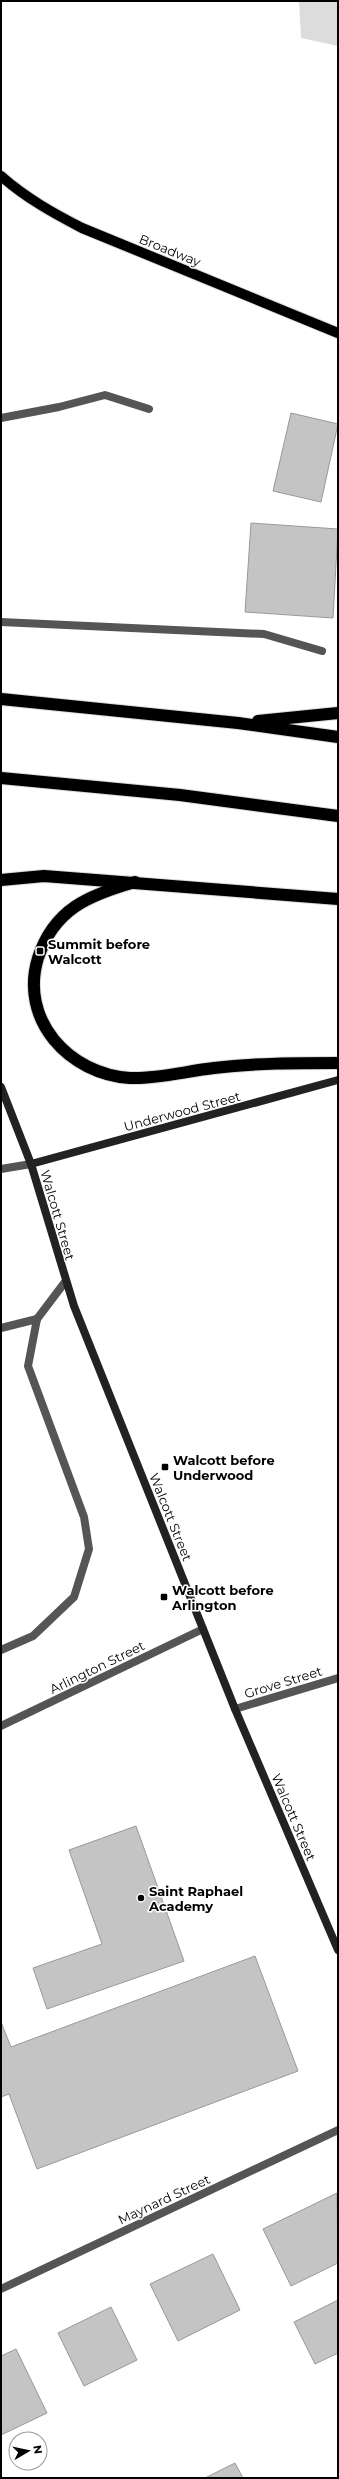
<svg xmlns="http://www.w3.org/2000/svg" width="339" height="2479" font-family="Montserrat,sans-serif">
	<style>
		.green { fill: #dcdcdc }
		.building { fill: #c4c4c4; stroke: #999 }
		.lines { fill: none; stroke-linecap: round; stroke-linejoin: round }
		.primary-casing { stroke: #dbdbdb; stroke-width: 12 }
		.highway-casing { stroke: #dbdbdb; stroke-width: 14 }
		.lane { stroke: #555; stroke-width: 8 }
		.street { stroke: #555; stroke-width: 8 }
		.secondary { stroke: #222; stroke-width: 8 }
		.primary { stroke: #000; stroke-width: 10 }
		.highway { stroke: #000; stroke-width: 12 }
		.poi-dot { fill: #000; stroke: #fff; stroke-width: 1.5 }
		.labels { text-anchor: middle; stroke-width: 3; stroke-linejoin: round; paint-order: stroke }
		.street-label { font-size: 13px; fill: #000; stroke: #fff }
		.poi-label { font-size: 13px; font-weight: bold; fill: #000; stroke: #fff; text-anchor: start }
	</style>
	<rect width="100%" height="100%" fill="#fff"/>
	<polygon class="green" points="299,1 338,1 338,46 301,38"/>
	<g class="building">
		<polygon points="291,413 338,424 321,502 273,491"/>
		<polygon points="251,523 338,529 333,618 245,612"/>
		<polygon points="136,1826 184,1961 47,2009 33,1968 102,1944 69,1850"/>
		<polygon points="255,1956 298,2071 37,2169 9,2094 1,2097 1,2022 11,2047"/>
		<polygon points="337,2193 338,2263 291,2286 263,2229"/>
		<polygon points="213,2254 240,2310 178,2341 150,2284"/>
		<polygon points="338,2300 338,2353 315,2364 294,2322"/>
		<polygon points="111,2307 137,2360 84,2386 58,2333"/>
		<polygon points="16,2349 47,2413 1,2435 1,2356"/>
		<polygon points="235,2463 243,2478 205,2478"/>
	</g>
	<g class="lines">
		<defs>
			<path id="primary" d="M1,176C26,198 53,213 82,228L338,333"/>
			<g id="highway">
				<polyline points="1,699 238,723 338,737"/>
				<polyline points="258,721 338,713"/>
				<polyline points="1,778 180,795 338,816"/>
				<polyline points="1,880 44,876 338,899"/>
				<path d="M135,882C89,895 54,909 38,958C19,1020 69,1074 130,1078C158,1079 187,1071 214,1068C255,1063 297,1063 338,1063"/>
			</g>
		</defs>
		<use href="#primary" class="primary-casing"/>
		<use href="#highway" class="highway-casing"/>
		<g class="lane">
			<polyline points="1,418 59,407 105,395 149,409"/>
			<polyline points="1,622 264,634 322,651"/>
			<polyline points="1,1328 37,1319"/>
			<polyline points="1,1650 33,1636 74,1597 89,1549 84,1517 28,1366 37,1319 65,1282"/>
		</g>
		<g class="street">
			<polyline points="1,1169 31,1164"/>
			<polyline points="235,1709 338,1678"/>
			<polyline points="1,1726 203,1629"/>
			<polyline points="1,2289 338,2130"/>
		</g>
		<g class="secondary">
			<polyline points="1,1087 31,1164 74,1306 235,1709 338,1950"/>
			<polyline points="31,1164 338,1080"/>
		</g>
		<use href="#primary" class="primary"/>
		<use href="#highway" class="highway"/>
	</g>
	<g class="poi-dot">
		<rect x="36" y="947" width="8" height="8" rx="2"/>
		<rect x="161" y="1463" width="8" height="8" rx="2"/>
		<rect x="160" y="1593" width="8" height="8" rx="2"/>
		<circle cx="141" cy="1898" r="4"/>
	</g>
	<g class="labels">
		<g class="street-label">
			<text transform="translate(170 250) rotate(22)" y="5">Broadway</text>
			<text transform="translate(182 1111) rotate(-15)" y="5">Underwood Street</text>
			<text transform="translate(58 1215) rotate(74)" y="5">Walcott Street</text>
			<text transform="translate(171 1517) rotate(68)" y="5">Walcott Street</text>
			<text transform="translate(97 1667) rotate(-26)" y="5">Arlington Street</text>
			<text transform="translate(283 1682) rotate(-17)" y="5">Grove Street</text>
			<text transform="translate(294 1817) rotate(67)" y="5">Walcott Street</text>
			<text transform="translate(164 2199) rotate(-25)" y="5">Maynard Street</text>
		</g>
		<g class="poi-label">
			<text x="48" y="949">Summit before<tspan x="48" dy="15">Walcott</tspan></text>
			<text x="173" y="1465">Walcott before<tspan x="173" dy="15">Underwood</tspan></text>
			<text x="172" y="1595">Walcott before<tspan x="172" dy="15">Arlington</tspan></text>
			<text x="149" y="1896">Saint Raphael<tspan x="149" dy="15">Academy</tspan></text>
		</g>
	</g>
	<rect width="339" height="2479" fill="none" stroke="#000000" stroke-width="4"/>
	<g transform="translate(28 2451) rotate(81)"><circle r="19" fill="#ffffff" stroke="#999999"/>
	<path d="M0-3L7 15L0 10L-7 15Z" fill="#000000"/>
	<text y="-6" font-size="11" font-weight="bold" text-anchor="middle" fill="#000000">N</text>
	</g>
</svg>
